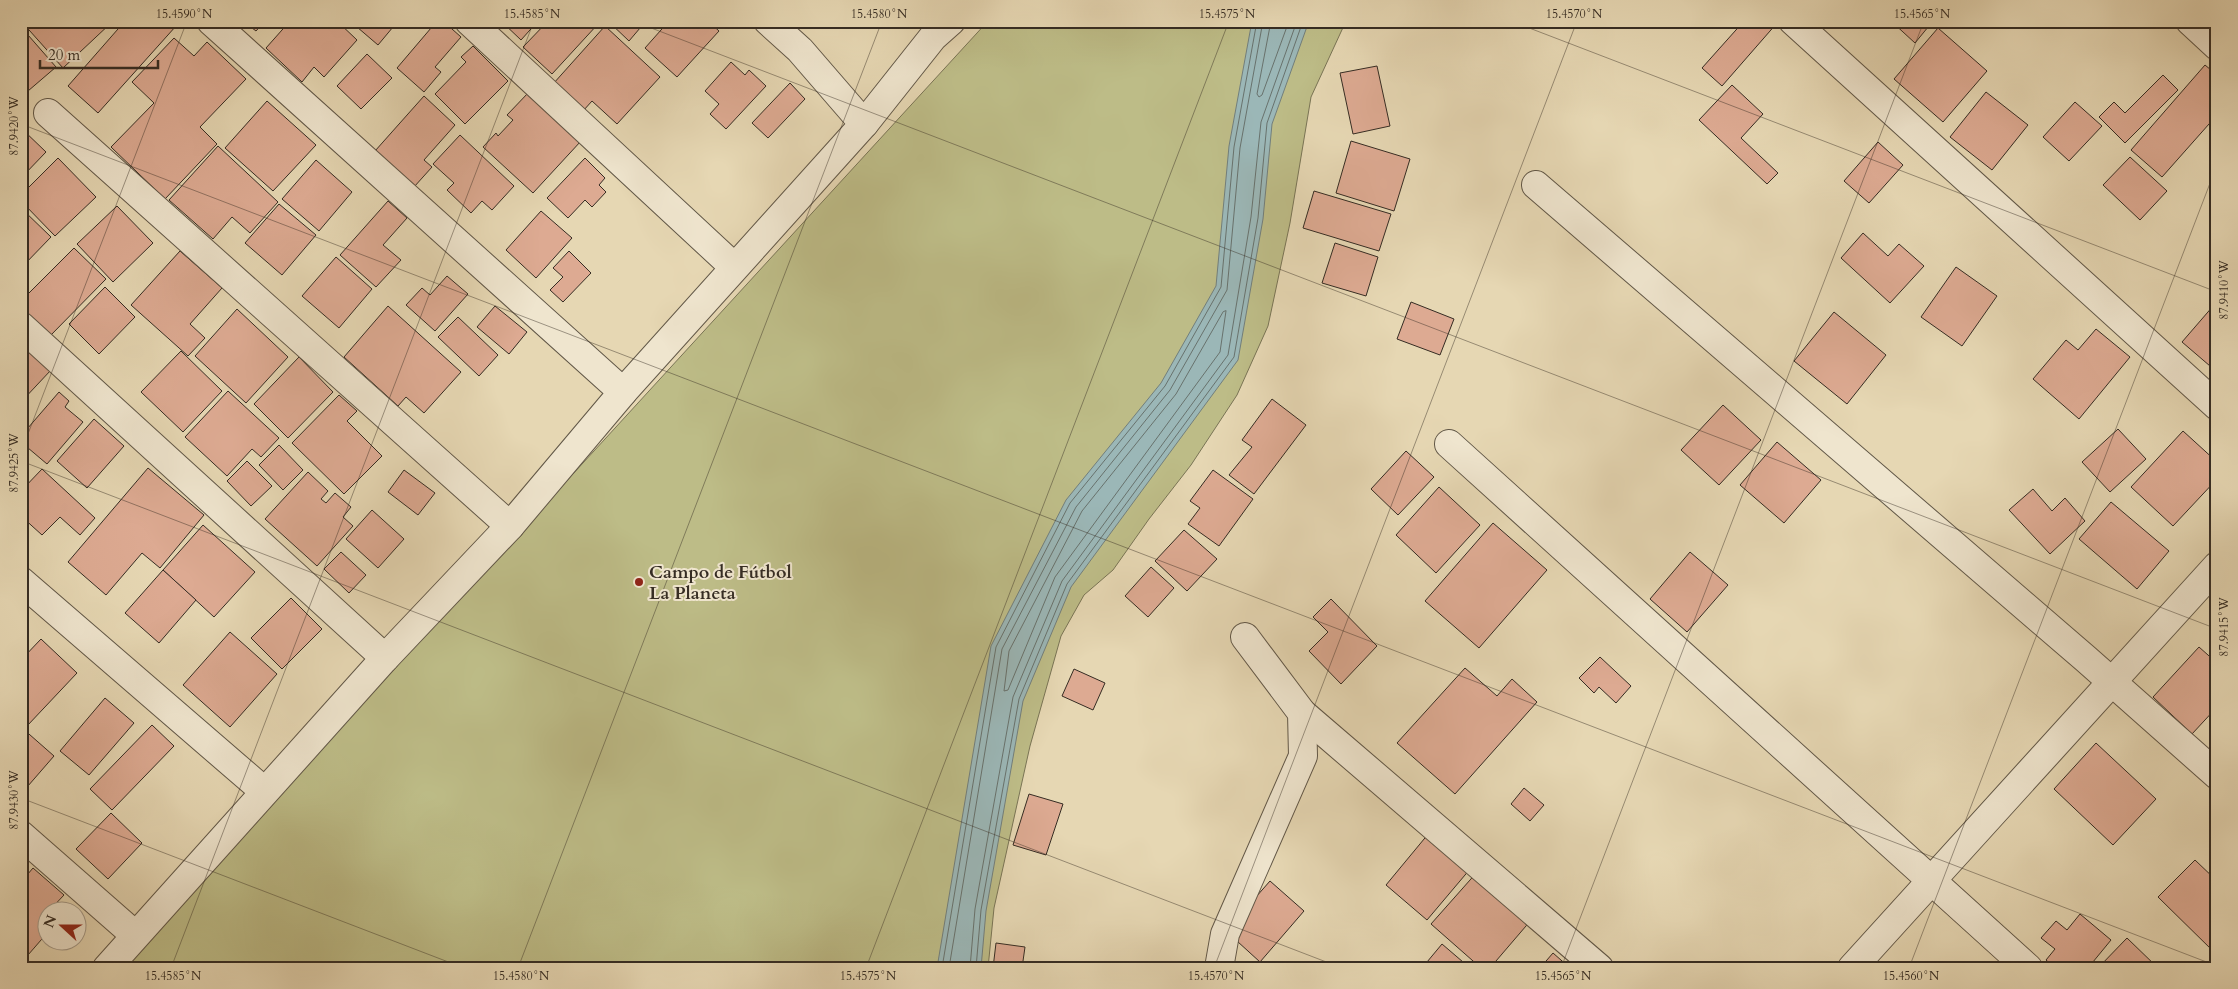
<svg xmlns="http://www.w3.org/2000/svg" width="2238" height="989" font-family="Cardo,serif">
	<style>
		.green { fill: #bdbc87; stroke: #797455 }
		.water { fill: #9bb7b7; stroke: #727f7c }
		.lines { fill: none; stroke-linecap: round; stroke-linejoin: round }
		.shore { stroke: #68726d; stroke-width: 1 }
		.building { fill: #ddaa92; stroke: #352c23 }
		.street-casing { stroke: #615747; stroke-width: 30 }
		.street { stroke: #efe5ce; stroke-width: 28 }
		.ticks { fill: none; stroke: #352c23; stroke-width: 1; stroke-opacity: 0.45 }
		.poi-dot { fill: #8f2418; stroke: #efe5ce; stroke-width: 2 }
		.labels { text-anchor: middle; stroke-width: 4; stroke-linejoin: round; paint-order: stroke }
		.poi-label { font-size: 18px; font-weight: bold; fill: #352c23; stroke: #efe5ce; text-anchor: start }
		.neatline { fill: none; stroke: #352c23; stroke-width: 2 }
		.ticks-label { font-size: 12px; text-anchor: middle; fill: #352c23 }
	</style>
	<rect width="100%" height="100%" fill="#e6d7b3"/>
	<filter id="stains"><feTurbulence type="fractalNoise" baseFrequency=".004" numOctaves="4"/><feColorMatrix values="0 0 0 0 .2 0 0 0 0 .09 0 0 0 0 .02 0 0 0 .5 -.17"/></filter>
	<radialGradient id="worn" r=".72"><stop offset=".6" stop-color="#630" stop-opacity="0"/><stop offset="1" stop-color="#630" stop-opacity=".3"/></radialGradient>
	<polygon class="green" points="988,21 1346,21 1311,97 1290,223 1268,326 1237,395 1191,465 1149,519 1113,570 1084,595 1061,636 1030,746 994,908 988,968 126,968 123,965"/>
	<polygon class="water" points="1252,21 1309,21 1272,124 1263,219 1238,360 1071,587 1023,701 986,911 981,968 937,968 991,646 1066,500 1161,383 1216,286 1229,146"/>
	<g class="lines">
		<g class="shore">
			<polyline points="1271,21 1257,94 1259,97 1262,95 1289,21"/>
			<polygon points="1226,311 1220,352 1055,577 1008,690 1004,691 1009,651 1082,511 1176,394 1223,312"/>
			<polyline points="942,968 996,647 1070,503 1165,386 1221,287 1234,147 1257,21"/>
			<polyline points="949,968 1002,649 1076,507 1170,390 1227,290 1240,148 1263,21"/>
			<polyline points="970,968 975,909 1013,697 1062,581 1228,355 1251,217 1261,122 1297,21"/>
			<polyline points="976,968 981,910 1019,699 1067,584 1234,357 1258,218 1267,123 1303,21"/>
		</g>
	</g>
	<g class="building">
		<polygon points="21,21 111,21 112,22 63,68"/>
		<polygon points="125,21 170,21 176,26 98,113 68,86"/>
		<polygon points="230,21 265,21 256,31 247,24 240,31"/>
		<polygon points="290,21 337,21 357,40 324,77 314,67 302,82 266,48"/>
		<polygon points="350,21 398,21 378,45"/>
		<polygon points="437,21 443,21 461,37 435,67 441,72 424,92 397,68"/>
		<polygon points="501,21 538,21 521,40"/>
		<polygon points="548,21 595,21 598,24 552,74 523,47"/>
		<polygon points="608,21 646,21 629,41"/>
		<polygon points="669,21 708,21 719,31 677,77 645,48"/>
		<polygon points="1744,21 1774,21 1777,23 1722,86 1702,68"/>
		<polygon points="1891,21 1933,21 1915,43"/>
		<polygon points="605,26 660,77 617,124 592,101 583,111 553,84"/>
		<polygon points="21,27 56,67 21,97"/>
		<polygon points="1938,28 1987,71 1943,122 1894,79"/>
		<polygon points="174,38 194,56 207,42 246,79 200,127 217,144 165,199 111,147 154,103 132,82"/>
		<polygon points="473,46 508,81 465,124 435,94 466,62 461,57"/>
		<polygon points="367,54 392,78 361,109 337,86"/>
		<polygon points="731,62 745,75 749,70 766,86 726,129 710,114 719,104 705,91"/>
		<polygon points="2205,65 2217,75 2217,115 2162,177 2131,150"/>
		<polygon points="1377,66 1390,126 1353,134 1340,73"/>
		<polygon points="2163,75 2178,90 2125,143 2099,117 2114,102 2125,113"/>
		<polygon points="790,83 805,99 768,138 752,123"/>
		<polygon points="1732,85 1763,114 1741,138 1778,173 1767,184 1699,120"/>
		<polygon points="529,92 581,141 533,193 483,147 496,133 498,136 513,120 507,115"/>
		<polygon points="1986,92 2028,125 1992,170 1950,137"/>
		<polygon points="424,96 455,125 424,160 432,167 414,187 375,151"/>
		<polygon points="267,101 316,145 273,191 225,148"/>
		<polygon points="2075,102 2102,126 2069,161 2043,137"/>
		<polygon points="21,128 46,152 21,178"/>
		<polygon points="460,135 514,186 492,210 482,201 471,213 447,190 454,183 433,164"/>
		<polygon points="1351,141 1410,159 1394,211 1336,193"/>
		<polygon points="1878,142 1903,165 1869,203 1844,181"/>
		<polygon points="218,146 278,202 250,233 232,217 213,239 169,200"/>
		<polygon points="2130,157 2167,191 2140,220 2103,185"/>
		<polygon points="58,158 96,197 55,236 21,201 21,195"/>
		<polygon points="585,158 605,178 599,185 606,192 592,207 585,200 568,218 547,198"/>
		<polygon points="316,160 352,192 319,231 282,199"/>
		<polygon points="1314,191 1391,214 1379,251 1303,228"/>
		<polygon points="388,201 407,218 383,245 401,260 376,287 340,255"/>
		<polygon points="279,204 316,235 282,275 245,243"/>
		<polygon points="117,206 153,243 113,282 77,244"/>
		<polygon points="21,208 51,237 21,268"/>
		<polygon points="541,211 572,238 536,278 506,250"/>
		<polygon points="1863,233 1888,256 1899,244 1924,266 1890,303 1841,258"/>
		<polygon points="1335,243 1378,257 1366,296 1322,283"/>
		<polygon points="74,248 106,279 50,336 21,308 21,301"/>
		<polygon points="180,251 222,288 190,324 205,338 188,356 131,305"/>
		<polygon points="569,251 591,273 563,302 550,290 563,277 553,268"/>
		<polygon points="336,257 372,289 339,328 302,296"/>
		<polygon points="1956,267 1997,296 1962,346 1921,317"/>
		<polygon points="447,276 468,294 435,331 406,305 422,288 430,295"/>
		<polygon points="105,287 135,317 99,354 69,324"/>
		<polygon points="1411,302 1454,319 1440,355 1397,339"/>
		<polygon points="2214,305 2217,308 2217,372 2182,342"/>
		<polygon points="388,306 461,372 424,413 406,397 398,406 344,357"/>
		<polygon points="495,306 527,332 509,354 477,327"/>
		<polygon points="237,309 288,357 246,403 195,356"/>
		<polygon points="1834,312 1886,355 1847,404 1794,361"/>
		<polygon points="458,317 498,355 479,376 438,337"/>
		<polygon points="2096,329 2130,357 2079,419 2033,379 2066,340 2078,350"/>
		<polygon points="21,341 51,370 21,402"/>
		<polygon points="181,351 222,391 183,432 141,392"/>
		<polygon points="299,357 333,392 288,438 254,404"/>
		<polygon points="228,391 279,438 261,457 252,449 227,476 185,437"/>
		<polygon points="59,392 69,401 65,407 83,422 47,464 21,442 21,436"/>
		<polygon points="339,395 357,411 347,421 382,456 344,494 292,443"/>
		<polygon points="1272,399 1306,425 1254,494 1229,475 1252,447 1242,440"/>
		<polygon points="21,405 27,410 21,416"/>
		<polygon points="1723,405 1761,440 1719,485 1681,450"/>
		<polygon points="94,419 124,446 87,488 57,461"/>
		<polygon points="2118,429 2146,459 2110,492 2082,462"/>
		<polygon points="2183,431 2217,462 2217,479 2173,526 2131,487"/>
		<polygon points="1777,442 1821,480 1784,523 1740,485"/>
		<polygon points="279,445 303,470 283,490 259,465"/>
		<polygon points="1406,451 1434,477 1398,515 1371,489"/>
		<polygon points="247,461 272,486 251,506 227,481"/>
		<polygon points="148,468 204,515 160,568 142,553 106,595 68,562"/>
		<polygon points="42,469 95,518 80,535 60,517 42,535 21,516 21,491"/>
		<polygon points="404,470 435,493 418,515 388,492"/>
		<polygon points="1213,470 1253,499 1219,546 1188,524 1200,508 1190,501"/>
		<polygon points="308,472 328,491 321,499 326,503 335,493 351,507 343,517 353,526 317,566 265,519"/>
		<polygon points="1439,487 1480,525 1436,573 1396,535"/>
		<polygon points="2033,489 2052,511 2065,498 2085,521 2050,554 2009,510"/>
		<polygon points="2111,502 2169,551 2137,589 2079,539"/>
		<polygon points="372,510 404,539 378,568 346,539"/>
		<polygon points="1493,523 1547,570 1479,648 1425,601"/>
		<polygon points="203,525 255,572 214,617 163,570"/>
		<polygon points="1184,530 1217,559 1187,591 1155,561"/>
		<polygon points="341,552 366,575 349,593 324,569"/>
		<polygon points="1690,552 1728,585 1687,632 1650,599"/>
		<polygon points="1151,567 1174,588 1148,617 1125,596"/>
		<polygon points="163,570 196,600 159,643 125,613"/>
		<polygon points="291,598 322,629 282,669 251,638"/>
		<polygon points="1331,599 1377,646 1341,684 1309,651 1328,632 1313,617"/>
		<polygon points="230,632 277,674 230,727 183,685"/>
		<polygon points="41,639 77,673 27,726 21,720 21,660"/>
		<polygon points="2199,647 2217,663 2217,707 2192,734 2153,697"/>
		<polygon points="1600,657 1631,686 1616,703 1599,687 1594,693 1579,678"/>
		<polygon points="1465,668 1497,696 1512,679 1537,702 1455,794 1397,743"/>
		<polygon points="1074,669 1105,683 1093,710 1062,696"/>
		<polygon points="105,698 134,723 89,775 60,751"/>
		<polygon points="152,725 174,746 112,810 90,789"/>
		<polygon points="21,727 54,756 21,794"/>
		<polygon points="2096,743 2156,799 2113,845 2054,789"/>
		<polygon points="1524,788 1544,805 1530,821 1511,804"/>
		<polygon points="1029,794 1063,804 1046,855 1013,845"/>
		<polygon points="111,813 142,843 108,879 76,849"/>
		<polygon points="1434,827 1476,862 1427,920 1386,885"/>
		<polygon points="2195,860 2217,881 2217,949 2214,952 2158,897"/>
		<polygon points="33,868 64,895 48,912 48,932 28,955 21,949 21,882"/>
		<polygon points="1478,871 1532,919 1490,968 1481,968 1431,924"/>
		<polygon points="1270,881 1304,911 1260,962 1226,931"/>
		<polygon points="2080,914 2111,940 2088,968 2055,968 2046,960 2055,949 2041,938 2056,921 2067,930"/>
		<polygon points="2127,938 2158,968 2098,968"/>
		<polygon points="996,943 1025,947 1022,968 993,968"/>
		<polygon points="1442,944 1470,968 1422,968"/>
		<polygon points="1553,953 1570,968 1540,968"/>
	</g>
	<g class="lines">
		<defs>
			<g id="street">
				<polyline points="211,21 623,392"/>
				<polyline points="469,21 734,267"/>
				<polyline points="768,21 800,50 864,124"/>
				<polyline points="1793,21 2217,406"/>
				<polyline points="2190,21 2217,46"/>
				<polyline points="48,113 510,526"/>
				<polyline points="1536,185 2086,659 2217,775"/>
				<polyline points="21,326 385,658"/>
				<polyline points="1449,444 2028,968"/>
				<polyline points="21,581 264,791"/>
				<polyline points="1302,713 1599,968"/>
				<polyline points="21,835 135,935"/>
				<polyline points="107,968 385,658 510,526 623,392 864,124 933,37 951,21"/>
				<polyline points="1219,968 1225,934 1303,756 1302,713 1245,637"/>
				<polyline points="1852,968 2217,566"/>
			</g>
		</defs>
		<use href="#street" class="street-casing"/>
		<use href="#street" class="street"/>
	</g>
	<path class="ticks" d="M633,21L2217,629M1511,21L2217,292M21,124L2217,966M21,452L187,21M21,461L1342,968M21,798L464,968M171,968L534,21M518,968L882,21M866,968L1229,21M1214,968L1577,21M1561,968L1924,21M1909,968L2217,165"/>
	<circle class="poi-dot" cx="639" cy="582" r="5"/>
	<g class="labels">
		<g class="poi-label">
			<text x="649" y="578">Campo de Fútbol<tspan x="649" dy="21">La Planeta</tspan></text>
		</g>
	</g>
	<rect width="2238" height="989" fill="none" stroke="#e6d7b3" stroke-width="55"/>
	<g transform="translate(62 926) rotate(291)"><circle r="24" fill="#efe5ce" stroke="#a59b8a"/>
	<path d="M0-4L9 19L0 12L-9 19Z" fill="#8f2418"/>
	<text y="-8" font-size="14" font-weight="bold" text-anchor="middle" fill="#352c23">N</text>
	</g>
	<path d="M40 60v8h118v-8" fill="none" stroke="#352c23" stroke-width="2.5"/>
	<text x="48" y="60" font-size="15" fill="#352c23" stroke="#efe5ce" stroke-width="4" paint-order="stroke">20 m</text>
	<rect x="28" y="28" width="2182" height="934" class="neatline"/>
	<g class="ticks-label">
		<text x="184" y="18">15.4590°N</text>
		<text x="532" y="18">15.4585°N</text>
		<text x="879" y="18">15.4580°N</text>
		<text x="1227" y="18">15.4575°N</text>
		<text x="1574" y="18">15.4570°N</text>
		<text x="1922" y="18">15.4565°N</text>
		<text transform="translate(14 126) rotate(-90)" y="4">87.9420°W</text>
		<text transform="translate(2224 290) rotate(-90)" y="4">87.9410°W</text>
		<text transform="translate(14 463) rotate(-90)" y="4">87.9425°W</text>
		<text transform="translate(2224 627) rotate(-90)" y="4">87.9415°W</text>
		<text transform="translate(14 800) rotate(-90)" y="4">87.9430°W</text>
		<text x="173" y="980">15.4585°N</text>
		<text x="521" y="980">15.4580°N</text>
		<text x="868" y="980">15.4575°N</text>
		<text x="1216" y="980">15.4570°N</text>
		<text x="1563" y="980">15.4565°N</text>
		<text x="1911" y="980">15.4560°N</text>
	</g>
	<rect width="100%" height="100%" filter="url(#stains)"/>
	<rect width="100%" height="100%" fill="url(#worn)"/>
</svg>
